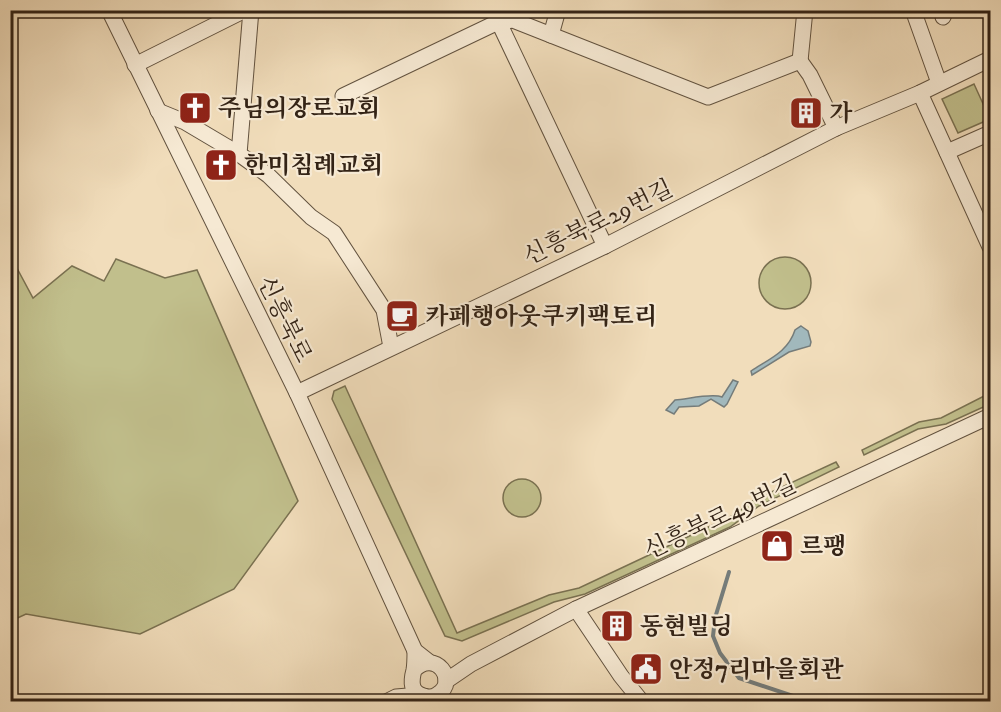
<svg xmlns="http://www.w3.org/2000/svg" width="1001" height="712" font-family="'IM FELL DW Pica','Noto Serif KR',serif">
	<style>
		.green { fill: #c1bf8c; stroke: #7a7151; stroke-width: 1.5 }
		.water { fill: #a1b8bc; stroke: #757c7a; stroke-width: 1.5 }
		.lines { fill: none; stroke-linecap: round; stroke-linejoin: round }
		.stream { stroke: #757c7a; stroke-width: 4 }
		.minor-casing { stroke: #62523f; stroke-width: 17 }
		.minor { stroke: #f6e9d3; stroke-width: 15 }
		.labels { text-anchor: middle; stroke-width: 4.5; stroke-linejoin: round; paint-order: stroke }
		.poi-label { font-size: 24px; font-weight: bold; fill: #332316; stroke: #f6e9d3; text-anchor: start }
		.street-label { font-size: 24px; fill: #332316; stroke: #f6e9d3 }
	</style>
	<rect width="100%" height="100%" fill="#f1ddbb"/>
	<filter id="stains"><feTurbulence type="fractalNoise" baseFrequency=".00333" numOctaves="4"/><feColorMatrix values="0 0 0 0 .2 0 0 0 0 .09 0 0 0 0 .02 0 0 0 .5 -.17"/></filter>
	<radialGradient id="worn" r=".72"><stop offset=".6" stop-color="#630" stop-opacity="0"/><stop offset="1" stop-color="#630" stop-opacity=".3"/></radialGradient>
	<g class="green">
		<polygon points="974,84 990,119 958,133 942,99"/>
		<circle cx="785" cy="283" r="26"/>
		<polygon points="11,257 33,298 72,266 104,281 116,259 165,278 197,270 298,501 234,589 140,634 26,614 11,621"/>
		<polygon points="345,386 457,633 549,595 579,588 734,515 754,500 836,462 839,467 759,506 730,527 585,594 554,602 462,641 445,636 332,399 334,391"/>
		<polygon points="990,393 990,404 946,424 918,429 864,455 862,450 919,422 941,418"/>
		<circle cx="522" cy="498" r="19"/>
	</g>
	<g class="water">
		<path d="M801,326L808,331L811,342L810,346L789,352L752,375L751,371C769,359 788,352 795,330Z"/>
		<path d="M733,380L738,382L727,404L724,407L711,399L699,406L679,407L674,414L666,410L675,400C688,399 712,393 722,397Z"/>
	</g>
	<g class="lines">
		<polyline class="stream" points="729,572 715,618 713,636 720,653 739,678 811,702"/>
		<defs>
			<g id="minor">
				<polyline points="109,10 297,393 415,651 429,662"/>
				<polyline points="493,10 605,246"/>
				<polyline points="913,10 939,83"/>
				<polyline points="943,17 946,10"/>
				<polyline points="551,35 558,10"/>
				<polyline points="800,61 810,75 836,128"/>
				<polyline points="800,61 805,10"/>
				<polyline points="135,65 245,10"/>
				<polyline points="920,93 990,247"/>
				<polyline points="343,96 498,22 513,20 708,97 800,61"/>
				<polyline points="158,111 185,122 239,154 268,175 311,217 334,233 384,310 391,347"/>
				<polyline points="947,152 990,133"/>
				<polyline points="239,154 251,10"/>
				<polyline points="297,393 605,246 836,128 920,93 990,59"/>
				<polyline points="576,609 621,676 642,702"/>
				<path d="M414,670C435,648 459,681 438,694C434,697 429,698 424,696C410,693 411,681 414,670C415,664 415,657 415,651"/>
				<polyline points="446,681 471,664 576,609 990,416"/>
				<polyline points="386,702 396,697 420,695"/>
			</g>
		</defs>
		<use href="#minor" class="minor-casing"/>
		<use href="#minor" class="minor"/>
	</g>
	<defs>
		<symbol id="church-square" viewBox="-11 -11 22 22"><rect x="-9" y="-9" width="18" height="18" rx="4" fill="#8f2418" stroke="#f6e9d3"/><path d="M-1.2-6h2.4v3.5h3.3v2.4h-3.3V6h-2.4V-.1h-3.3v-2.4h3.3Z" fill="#fff"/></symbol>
		<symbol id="building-square" viewBox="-11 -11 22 22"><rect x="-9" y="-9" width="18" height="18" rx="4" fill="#8f2418" stroke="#f6e9d3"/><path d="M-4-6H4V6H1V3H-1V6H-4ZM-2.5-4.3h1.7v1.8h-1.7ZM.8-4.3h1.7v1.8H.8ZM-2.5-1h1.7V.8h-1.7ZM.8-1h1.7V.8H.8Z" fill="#fff"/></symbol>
		<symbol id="cafe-square" viewBox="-11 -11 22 22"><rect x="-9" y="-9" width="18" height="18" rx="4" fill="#8f2418" stroke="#f6e9d3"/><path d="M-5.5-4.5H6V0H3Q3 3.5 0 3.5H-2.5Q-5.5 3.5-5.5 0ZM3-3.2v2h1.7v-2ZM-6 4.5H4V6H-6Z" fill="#fff"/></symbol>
		<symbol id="shop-square" viewBox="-11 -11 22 22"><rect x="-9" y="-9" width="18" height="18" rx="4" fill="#8f2418" stroke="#f6e9d3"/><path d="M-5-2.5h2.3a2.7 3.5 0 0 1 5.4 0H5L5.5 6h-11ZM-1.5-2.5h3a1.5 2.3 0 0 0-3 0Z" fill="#fff"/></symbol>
		<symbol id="civic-square" viewBox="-11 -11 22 22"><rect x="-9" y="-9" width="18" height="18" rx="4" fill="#8f2418" stroke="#f6e9d3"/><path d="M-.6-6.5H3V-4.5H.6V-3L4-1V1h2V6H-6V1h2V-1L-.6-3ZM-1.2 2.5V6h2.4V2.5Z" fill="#fff"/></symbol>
	</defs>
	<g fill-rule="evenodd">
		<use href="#church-square" x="176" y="89" width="38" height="38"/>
		<use href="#building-square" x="787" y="94" width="38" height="38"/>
		<use href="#church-square" x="202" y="146" width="38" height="38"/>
		<use href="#cafe-square" x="383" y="297" width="38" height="38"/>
		<use href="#shop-square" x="758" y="527" width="38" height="38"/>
		<use href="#building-square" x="598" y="607" width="38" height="38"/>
		<use href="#civic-square" x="627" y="650" width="38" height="38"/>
	</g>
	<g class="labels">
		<g class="poi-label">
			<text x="218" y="116">주님의장로교회</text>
			<text x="829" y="121">가</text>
			<text x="244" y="173">한미침례교회</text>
			<text x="425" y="324">카페행아웃쿠키팩토리</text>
			<text x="800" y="554">르팽</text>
			<text x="640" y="634">동현빌딩</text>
			<text x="669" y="677">안정7리마을회관</text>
		</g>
		<g class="street-label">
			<text transform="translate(598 222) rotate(-26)" y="8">신흥북로29번길</text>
			<text transform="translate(285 319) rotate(64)" y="8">신흥북로</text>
			<text transform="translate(720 517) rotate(-25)" y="8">신흥북로49번길</text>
		</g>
	</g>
	<rect width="1001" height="712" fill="none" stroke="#f1ddbb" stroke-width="36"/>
	<rect x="12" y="12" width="977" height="688" fill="none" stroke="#332316" stroke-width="3"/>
	<rect x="18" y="18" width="965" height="676" fill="none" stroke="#332316" stroke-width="1.5"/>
	<rect width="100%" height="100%" filter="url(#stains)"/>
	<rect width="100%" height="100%" fill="url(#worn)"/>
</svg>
